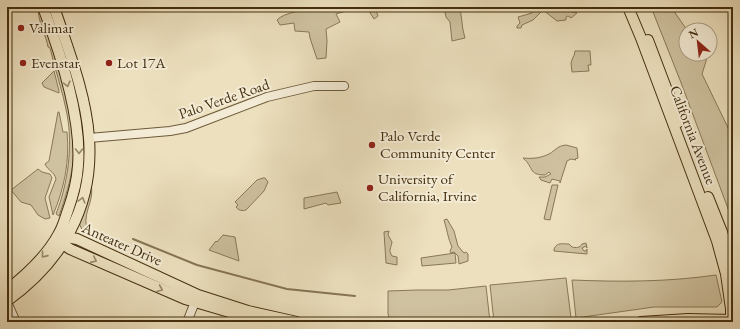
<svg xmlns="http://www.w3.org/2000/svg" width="740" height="329" font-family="'EB Garamond',serif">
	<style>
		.green { fill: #cfc2a0; stroke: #897857 }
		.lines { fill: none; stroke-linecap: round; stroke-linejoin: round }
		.stream { stroke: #867454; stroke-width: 2 }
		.minor-casing { stroke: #6d5a3a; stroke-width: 10 }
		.major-casing { stroke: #432e0e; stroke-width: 12 }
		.minor { stroke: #f3ebd5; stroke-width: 8 }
		.major { stroke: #ece0be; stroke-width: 10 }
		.oneway { stroke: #988766 }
		.poi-dot { fill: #8f2418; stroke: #f3ebd5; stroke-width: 1.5 }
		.labels { text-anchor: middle; stroke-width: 4; stroke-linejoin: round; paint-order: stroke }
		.poi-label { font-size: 15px; fill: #432e0e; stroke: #f3ebd5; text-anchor: start }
		.street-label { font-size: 15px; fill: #432e0e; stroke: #f3ebd5 }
	</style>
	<rect width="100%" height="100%" fill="#ece0be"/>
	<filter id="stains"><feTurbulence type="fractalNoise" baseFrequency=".005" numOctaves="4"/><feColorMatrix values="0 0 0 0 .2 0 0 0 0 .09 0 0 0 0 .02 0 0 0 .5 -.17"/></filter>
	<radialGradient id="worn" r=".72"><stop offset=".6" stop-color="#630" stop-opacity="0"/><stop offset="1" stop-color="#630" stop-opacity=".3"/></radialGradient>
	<g class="green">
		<path d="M317,7H375L378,16L374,19L367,8L349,10L336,14L340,22L326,29L327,41L326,58L317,59L310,38L309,32L295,31L294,23L280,25L277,20C284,12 307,10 317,7Z"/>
		<polygon points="444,7 460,7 463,30 465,38 452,41 450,22 446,17"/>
		<polygon points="534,7 553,7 577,13 571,18 568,16 566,17 566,20 557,21 543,10 533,20 522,25 521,28 517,28 517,26 520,23 518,17 532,13 534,10"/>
		<polygon points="651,7 671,7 687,30 686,30 686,54 704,54 707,58 702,74 733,138 733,222 680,80"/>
		<path d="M39,10C45,20 48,36 52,47C63,84 76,124 73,162C71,181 65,198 59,216L56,214C68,183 73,147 67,114C63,92 55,70 50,48L48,47C47,38 36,16 39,10Z"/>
		<polygon points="575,51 590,51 591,65 588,65 589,71 572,72 571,63 573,57 574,56"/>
		<polygon points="54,71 59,91 59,93 44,87 42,83"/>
		<path d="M58,112H59L63,132H67C70,161 64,189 53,215L49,197L56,179C54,171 48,171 45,164L49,161Z"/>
		<path d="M566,145L577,148L578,158L575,159L576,160L571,159L567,161L560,183V181L552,179L550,183L541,180L539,177H545L551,174L549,172L545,175C528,175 534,167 523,158C532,159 541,158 549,154C556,150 557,146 566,145Z"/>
		<polygon points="38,169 42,172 50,174 52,178 45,198 50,218 45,219 38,215 31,205 21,202 11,190"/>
		<path d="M263,178H265L268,182L264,191L246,210C242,211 239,211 236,207L238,205L235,202L257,180Z"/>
		<path d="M91,184C94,199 87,206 86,219C85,225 89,230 91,235L83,232L79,223Z"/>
		<polygon points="552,185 558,185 550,220 544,219"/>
		<polygon points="337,192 341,203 328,205 326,203 304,209 304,198"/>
		<path d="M447,219L454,231L458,246L464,253L466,252L468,254V261L459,264L458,256L454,252L451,253L450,251L452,247C448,239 447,229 444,220Z"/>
		<path d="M389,231L388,235L392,242C391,249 388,249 392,256L397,257V265L386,263L384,232Z"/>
		<polygon points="223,235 235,237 239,261 209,250 216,241 217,242"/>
		<path d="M586,243L587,248L586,246L582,248L584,251H586L587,249V254L554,251V249C557,242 563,244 569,244L572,247C576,248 580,248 582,244Z"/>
		<polygon points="455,253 456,263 422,266 421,258"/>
		<path d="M716,275L722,302L717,307H654L576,318L572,280C620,282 668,282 716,275Z"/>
		<polygon points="566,278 571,318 523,322 494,322 490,285"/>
		<polygon points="486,286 490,322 425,322 390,320 388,314 388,291 417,290 448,290"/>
	</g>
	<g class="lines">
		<polyline class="stream" points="133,239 197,265 287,289 355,296"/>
		<defs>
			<g id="minor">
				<polyline points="89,138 170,131 186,128 267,97 314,86 344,86"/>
				<polyline points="7,302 16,322"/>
				<polyline points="187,322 197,297"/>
			</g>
			<g id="major">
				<polyline points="628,7 641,38 717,241 726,274 731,309 731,322"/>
				<polyline points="648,40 679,122"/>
				<polyline points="708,197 722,232 733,273"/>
				<polyline points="61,236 77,239 198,295 248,311 297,322"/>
				<polyline points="60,239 63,244 70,249 185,299 264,322"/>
				<path d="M7,290C26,275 46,257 58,235C63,227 65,218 68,210C73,196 77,181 78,166C82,117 60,52 43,7"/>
				<path d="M7,301C61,262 94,208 89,138C86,94 68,49 54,7"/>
				<polyline points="641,322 688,319 733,320"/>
			</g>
		</defs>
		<use href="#minor" class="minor-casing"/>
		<use href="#major" class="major-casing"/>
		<use href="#minor" class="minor"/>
		<use href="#major" class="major"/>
	</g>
	<defs><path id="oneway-chevron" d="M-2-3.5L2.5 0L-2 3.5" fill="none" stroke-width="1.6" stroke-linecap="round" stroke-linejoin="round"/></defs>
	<g class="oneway">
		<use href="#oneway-chevron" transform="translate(67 84) rotate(75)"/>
		<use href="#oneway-chevron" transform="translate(79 151) rotate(90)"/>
		<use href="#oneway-chevron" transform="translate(82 200) rotate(-75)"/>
		<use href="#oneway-chevron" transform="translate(44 255) rotate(129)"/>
		<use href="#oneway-chevron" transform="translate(94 260) rotate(24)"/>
		<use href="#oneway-chevron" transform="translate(160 289) rotate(23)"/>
	</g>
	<g class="poi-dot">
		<circle cx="21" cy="28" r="4"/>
		<circle cx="23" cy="63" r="4"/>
		<circle cx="109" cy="63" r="4"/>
		<circle cx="372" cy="145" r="4"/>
		<circle cx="370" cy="188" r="4"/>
	</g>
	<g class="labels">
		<g class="poi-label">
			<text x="29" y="33">Valimar</text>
			<text x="31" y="68">Evenstar</text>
			<text x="117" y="68">Lot 17A</text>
			<text x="380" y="141">Palo Verde<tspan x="380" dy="17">Community Center</tspan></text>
			<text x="378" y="184">University of<tspan x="378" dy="17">California, Irvine</tspan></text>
		</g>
		<g class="street-label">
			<text transform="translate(224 99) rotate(-19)" y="5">Palo Verde Road</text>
			<text transform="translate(693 135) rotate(69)" y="5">California Avenue</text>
			<text transform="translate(122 244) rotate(24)" y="5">Anteater Drive</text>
		</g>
	</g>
	<rect width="740" height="329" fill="none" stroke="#ece0be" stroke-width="24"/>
	<rect x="8" y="8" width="724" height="313" fill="none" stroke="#432e0e" stroke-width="2"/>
	<rect x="12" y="12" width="716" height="305" fill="none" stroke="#432e0e"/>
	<g transform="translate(698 42) rotate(332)"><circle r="19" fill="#f3ebd5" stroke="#ad9f85"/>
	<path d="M0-3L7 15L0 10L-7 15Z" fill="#8f2418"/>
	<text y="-6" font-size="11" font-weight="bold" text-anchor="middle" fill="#432e0e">N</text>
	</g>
	<rect width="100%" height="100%" filter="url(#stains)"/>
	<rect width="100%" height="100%" fill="url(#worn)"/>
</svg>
